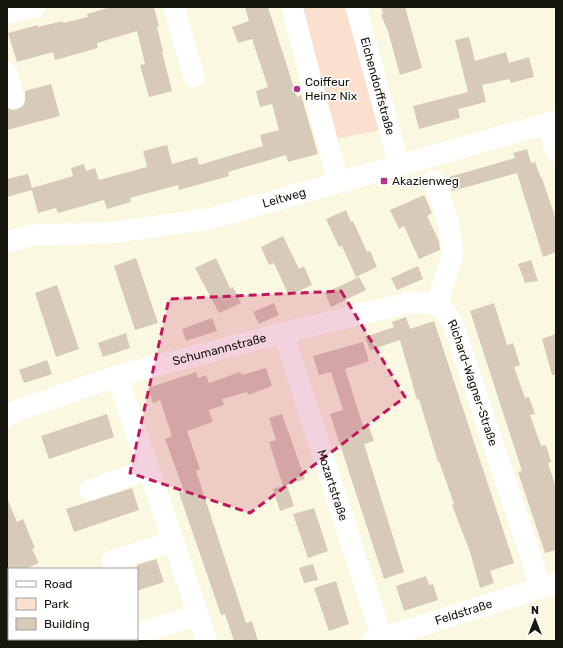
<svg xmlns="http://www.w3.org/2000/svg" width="563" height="648" font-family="Rubik,sans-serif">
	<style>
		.green { fill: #fbe0cf }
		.building { fill: #d7cab8 }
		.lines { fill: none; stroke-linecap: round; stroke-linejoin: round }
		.minor { stroke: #fff; stroke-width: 21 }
		.marked { fill: #c2185b; fill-opacity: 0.2; stroke: #c2185b; stroke-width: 3; stroke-dasharray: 8 5; stroke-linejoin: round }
		.poi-dot { fill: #af3588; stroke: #fff; stroke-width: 1.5 }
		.labels { text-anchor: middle; stroke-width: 3; stroke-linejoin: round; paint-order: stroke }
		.poi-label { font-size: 12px; fill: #16150e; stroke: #fff; text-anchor: start }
		.street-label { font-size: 12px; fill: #16150e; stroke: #fff }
	</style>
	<rect width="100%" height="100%" fill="#fbf8e2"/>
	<polygon class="green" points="301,7 345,7 381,130 336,139"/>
	<g class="building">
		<polygon points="111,7 154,7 159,26 157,27 163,51 162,52 172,91 149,97 140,65 145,64 137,31 97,43 98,48 55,60 53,52 17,62 8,33 38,25 38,27 63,21 63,23 88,17 87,14"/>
		<polygon points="245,7 268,7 297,97 301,95 318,154 288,162 286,155 228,172 229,176 179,190 178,185 130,198 131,202 107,209 104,200 58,213 56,208 38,213 32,190 7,197 7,179 28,174 32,188 73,176 71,168 84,164 86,171 95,168 99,180 147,167 143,151 167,145 172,164 197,157 199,165 263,146 260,135 279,130 272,104 260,107 256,91 268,87 252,39 238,43 232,27 249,21"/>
		<polygon points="381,7 405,7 422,68 400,75 388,31 381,15 383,14"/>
		<polygon points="469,37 475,61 506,52 509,63 529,57 534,77 511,83 509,79 482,85 486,102 458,109 460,118 419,129 413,106 468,92 455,40"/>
		<polygon points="51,84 60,116 7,130 7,107 11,110 18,109 23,106 25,101 25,91"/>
		<polygon points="527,149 531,163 535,162 541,178 542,178 556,220 556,252 543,257 517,173 452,191 449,177 515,158 513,153"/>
		<polygon points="424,195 432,213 427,216 439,241 440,250 419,259 404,226 399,229 390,210"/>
		<polygon points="346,210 351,222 353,221 367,252 370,251 377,267 356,277 342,246 339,247 326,219"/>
		<polygon points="283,236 299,269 304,266 312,285 289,296 274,263 269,265 261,247"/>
		<polygon points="136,258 158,323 135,330 114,266"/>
		<polygon points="216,258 230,288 233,287 241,303 219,313 195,268"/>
		<polygon points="531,260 538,281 525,283 518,264"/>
		<polygon points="418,266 423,279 397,290 391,278"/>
		<polygon points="359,277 366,290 331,307 325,293"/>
		<polygon points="57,285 79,349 56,357 35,293"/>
		<polygon points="274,303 279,315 259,324 253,312"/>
		<polygon points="494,303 507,345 513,343 520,365 514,367 525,398 529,397 535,414 530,415 541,446 546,445 551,462 548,463 556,488 556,550 545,553 518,472 522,471 470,311"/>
		<polygon points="406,317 410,329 434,321 514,563 490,571 494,583 480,588 470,552 452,505 454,504 439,461 438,462 419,399 417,400 400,340 370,350 365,337 394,327 392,322"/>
		<polygon points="212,318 217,331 186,341 182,329"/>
		<polygon points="126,333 130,348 103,357 98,343"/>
		<polygon points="556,334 556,375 552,375 542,339"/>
		<polygon points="363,342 369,361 345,369 363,426 368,424 374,441 364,444 404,572 384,579 330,414 343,410 331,372 319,375 313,356"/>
		<polygon points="47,360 52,374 24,383 19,370"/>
		<polygon points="266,368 272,386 248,395 247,392 222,399 224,405 209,410 213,422 187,431 200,469 196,471 226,562 246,623 252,621 258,641 234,641 225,614 221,615 179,493 184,491 165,439 172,436 160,400 153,403 148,388 196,372 198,378 206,375 209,383 240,372 242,375"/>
		<polygon points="107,414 114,437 49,459 41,436"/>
		<polygon points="282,414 305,479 287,485 294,506 280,511 273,489 283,486 269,442 276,440 269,418"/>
		<polygon points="132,488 139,510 74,532 66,509"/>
		<polygon points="7,498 17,522 23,519 35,548 32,549 39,563 25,569 7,569"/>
		<polygon points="314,508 328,551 308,558 293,514"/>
		<polygon points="156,559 164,582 137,591 137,565"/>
		<polygon points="313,564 318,580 304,583 299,568"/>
		<polygon points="426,576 429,585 433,584 438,600 404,611 396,586"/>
		<polygon points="336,581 349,624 329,631 314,588"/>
	</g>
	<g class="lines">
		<g class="minor">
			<polyline points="174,7 194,77"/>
			<polyline points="292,7 338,182"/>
			<path id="s1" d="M356,7L399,165"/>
			<polyline points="7,13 35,7"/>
			<polyline points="7,73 14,98"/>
			<polyline points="547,123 556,151"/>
			<polyline points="433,180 447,217 453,253 437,304"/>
			<path id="s2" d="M7,242L32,235L108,233L209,219L556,121"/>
			<path id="s3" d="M437,304L446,312L454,326L541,588"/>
			<path id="s4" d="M283,333L382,638"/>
			<polyline points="117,376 207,641"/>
			<path id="s5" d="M7,416L16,411L117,376L283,333L411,302L437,304"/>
			<polyline points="90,490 148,469"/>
			<polyline points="112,561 173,541"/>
			<polyline points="137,634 198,615"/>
			<path id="s6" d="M372,641L556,583"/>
		</g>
	</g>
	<path class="marked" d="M341,291L405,397L250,513L130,473L169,299Z"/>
	<g class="poi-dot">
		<circle cx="297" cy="89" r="4"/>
		<rect x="380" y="177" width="8" height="8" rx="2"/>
	</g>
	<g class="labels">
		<g class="poi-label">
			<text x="305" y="86">Coiffeur<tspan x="305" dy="14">Heinz Nix</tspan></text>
			<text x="392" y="185">Akazienweg</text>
		</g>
		<g class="street-label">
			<text dy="4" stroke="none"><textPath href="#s1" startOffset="82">Eichendorffstraße</textPath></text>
			<text dy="4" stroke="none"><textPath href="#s2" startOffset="282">Leitweg</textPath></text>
			<text dy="4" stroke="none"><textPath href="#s5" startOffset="223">Schumannstraße</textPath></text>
			<text dy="4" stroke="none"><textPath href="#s3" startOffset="88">Richard-Wagner-Straße</textPath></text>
			<text dy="4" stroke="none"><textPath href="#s4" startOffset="160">Mozartstraße</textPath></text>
			<text dy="4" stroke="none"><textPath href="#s6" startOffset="96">Feldstraße</textPath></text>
		</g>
	</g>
	<rect width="563" height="648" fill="none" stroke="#16150e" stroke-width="16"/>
	<rect x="8" y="568" width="130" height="72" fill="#ffffff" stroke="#a2a19f"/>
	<rect x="16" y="581" width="20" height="6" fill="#ffffff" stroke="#a2a19f"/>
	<text x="44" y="588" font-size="12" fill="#16150e">Road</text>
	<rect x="16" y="598" width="20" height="12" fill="#fbe0cf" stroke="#a2a19f"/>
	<text x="44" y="608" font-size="12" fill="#16150e">Park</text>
	<rect x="16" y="618" width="20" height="12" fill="#d7cab8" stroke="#a2a19f"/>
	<text x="44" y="628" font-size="12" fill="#16150e">Building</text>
	<g transform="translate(535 620)" stroke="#ffffff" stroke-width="3" paint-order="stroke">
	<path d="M0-3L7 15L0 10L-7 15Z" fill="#16150e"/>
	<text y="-6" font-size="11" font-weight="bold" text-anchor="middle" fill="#16150e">N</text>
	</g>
</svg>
